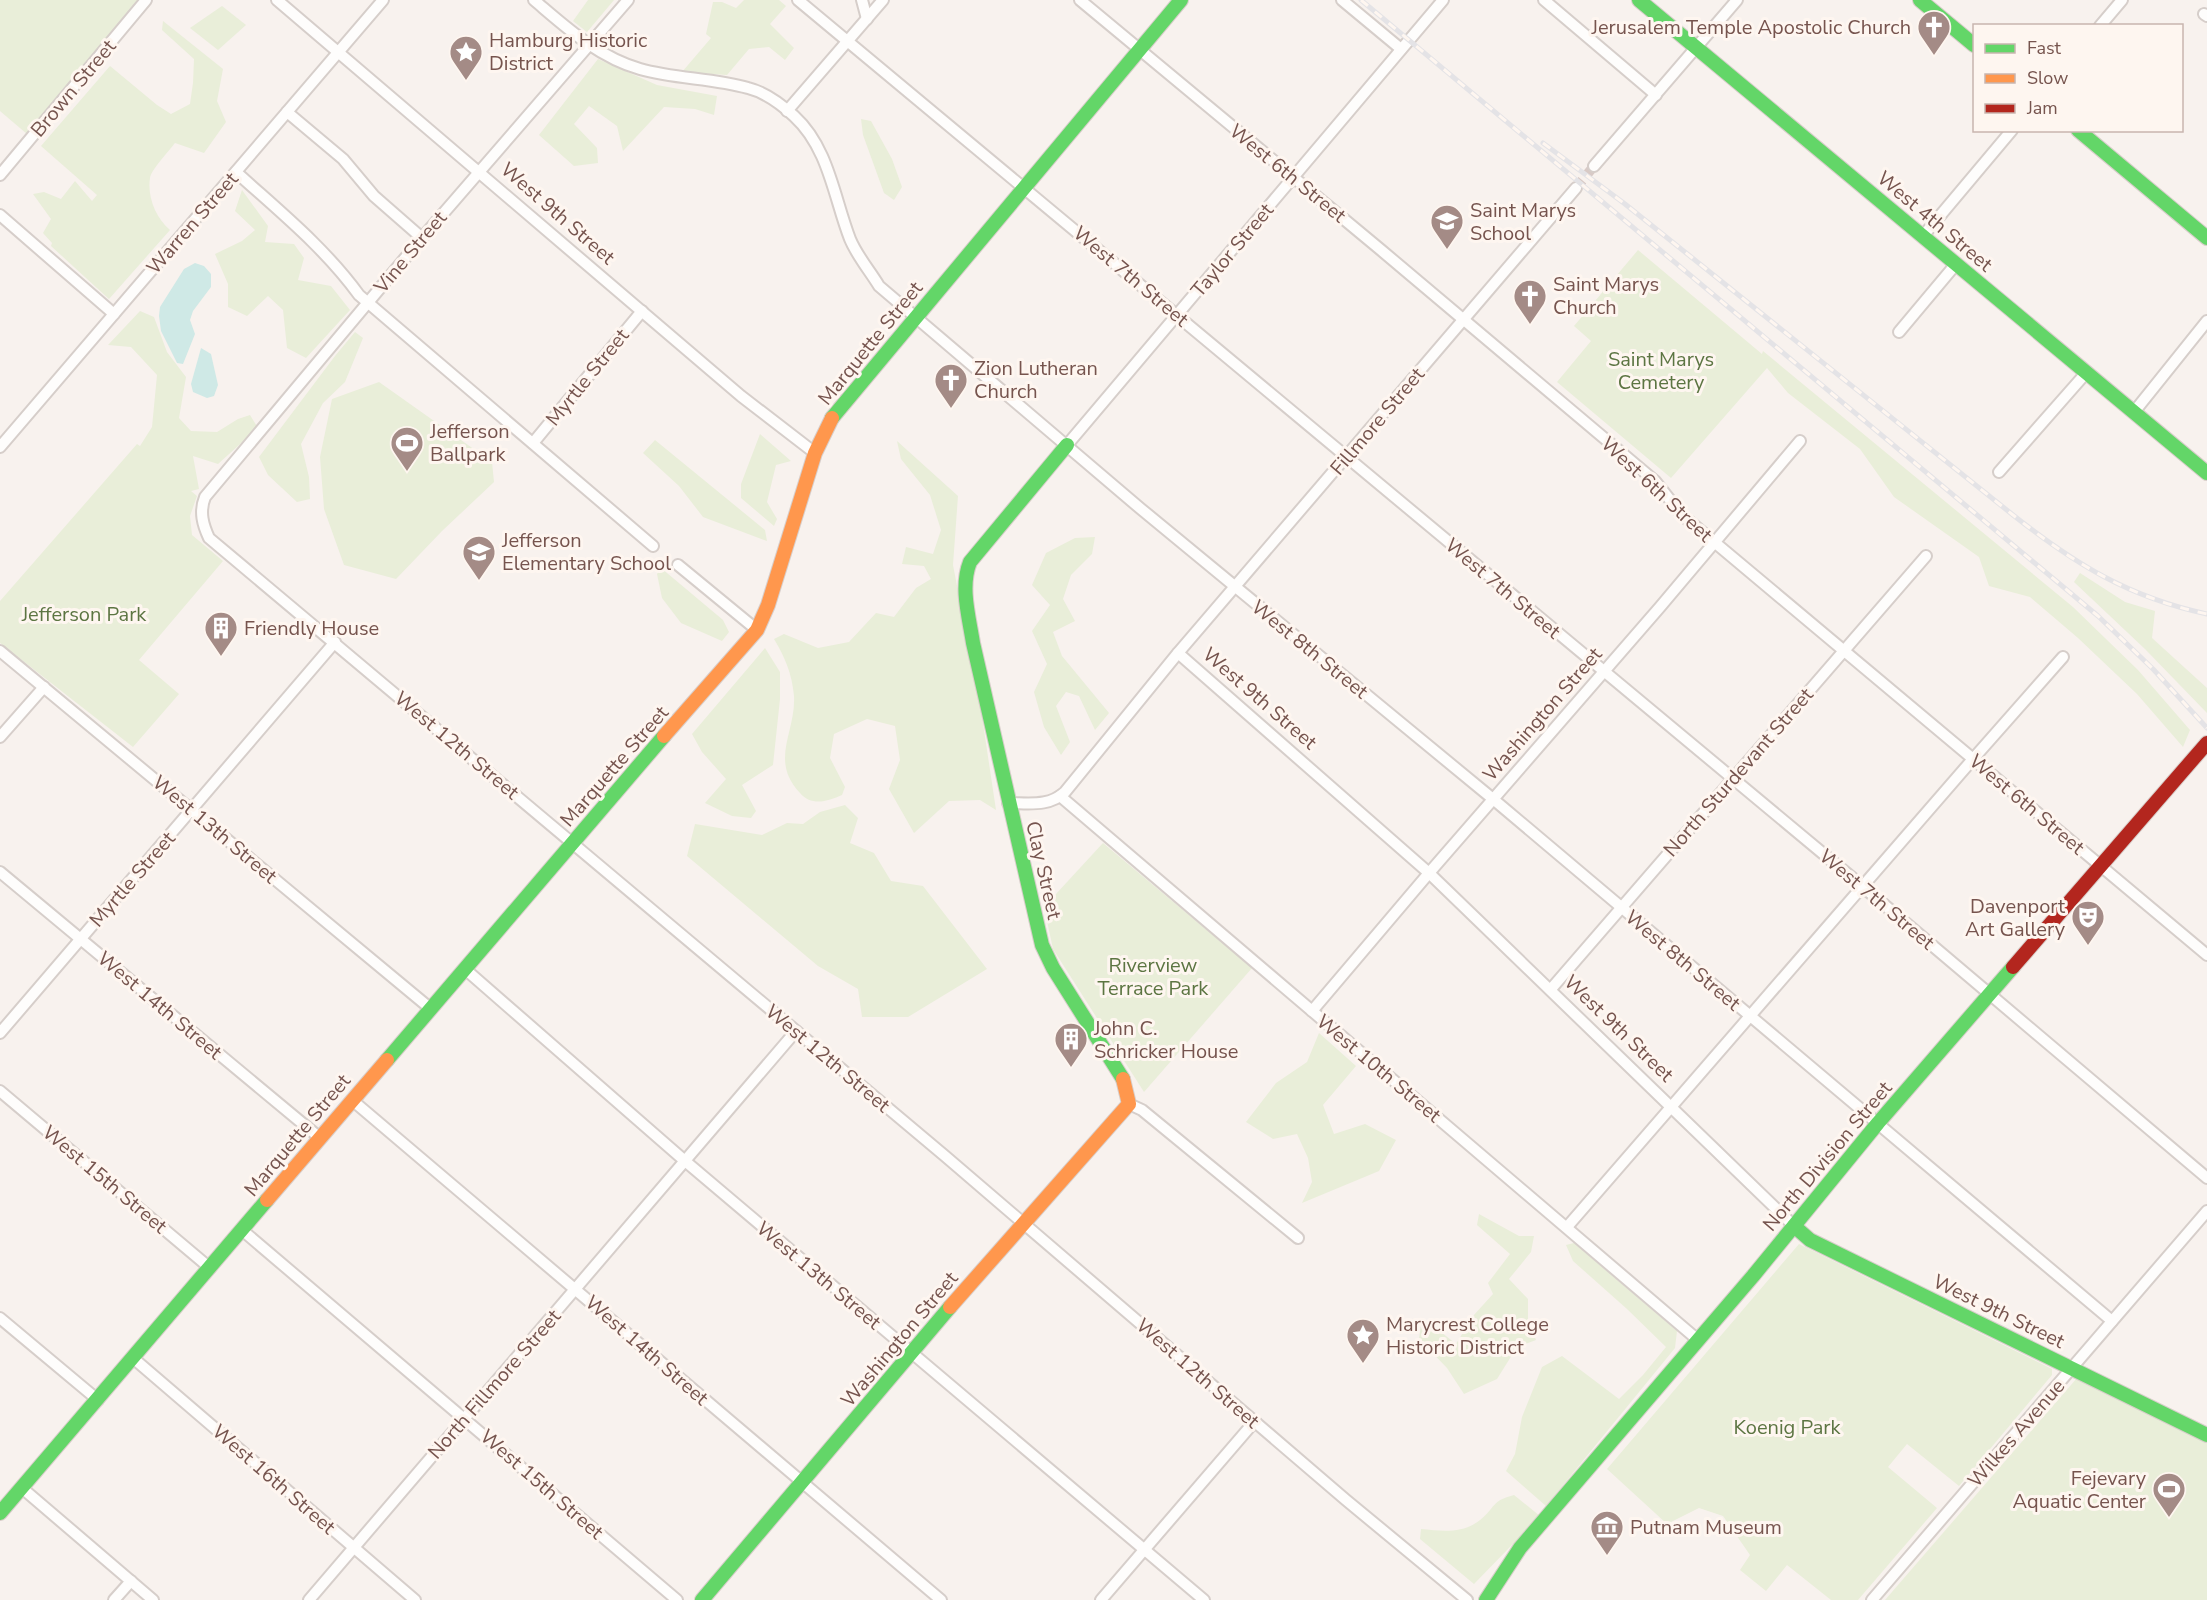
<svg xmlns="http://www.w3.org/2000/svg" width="2207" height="1600" font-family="'Nunito Sans',sans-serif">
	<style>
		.green { fill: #e9eed9 }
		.water { fill: #cfe9e6 }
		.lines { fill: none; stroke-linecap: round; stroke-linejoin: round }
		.street-tunnel { stroke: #d8cac6; stroke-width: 10; stroke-dasharray: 10 5; stroke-linecap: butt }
		.street-casing { stroke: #d6ceca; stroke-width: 14 }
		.fast-casing { stroke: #d8ceca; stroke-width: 16 }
		.slow-casing { stroke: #d8ceca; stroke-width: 16 }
		.jam-casing { stroke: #d8ceca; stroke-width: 16 }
		.street { stroke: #fefdfc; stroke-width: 10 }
		.fast { stroke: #63d668; stroke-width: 14 }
		.slow { stroke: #ff974d; stroke-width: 14 }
		.jam { stroke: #b3261e; stroke-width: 14 }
		.rail-casing { stroke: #e4e3e6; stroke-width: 5 }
		.rail { stroke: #fef6f0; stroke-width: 3; stroke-dasharray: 9; stroke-linecap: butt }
		.labels { text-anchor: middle; stroke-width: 6; stroke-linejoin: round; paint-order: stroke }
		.poi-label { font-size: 20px; fill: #76544e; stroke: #fef6f0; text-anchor: start }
		.street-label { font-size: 20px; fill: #76544e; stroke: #fef6f0 }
		.park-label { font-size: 20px; fill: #5c7542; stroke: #fef6f0 }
	</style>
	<rect width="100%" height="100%" fill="#f8f2ee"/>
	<g class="green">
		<polygon points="0,0 141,0 27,134 0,111"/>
		<polygon points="588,0 614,0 587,32 573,21"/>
		<polygon points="744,0 779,0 786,6 770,24 794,48 785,60 769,47 749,49 727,75 682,72 711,38 706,34 713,2 722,2 736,8"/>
		<polygon points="222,6 246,25 218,50 190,28"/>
		<path d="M163,21L223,69L217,101L226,122L204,153L175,143C169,151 151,170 150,178C147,197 156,218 170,230L109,299L51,246L52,243L43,233L51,219L33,194L44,192L61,199L75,181L92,201L97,195L41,146L110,66L157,105L171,114L190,104L193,83L194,59L162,30Z"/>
		<polygon points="598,59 657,85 717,96 714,115 695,109 664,107 623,151 617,126 589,106 574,124 597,148 598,163 574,166 539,135"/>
		<polygon points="861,119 871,121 892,159 902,187 894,200 884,193 863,135"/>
		<polygon points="242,190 268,226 265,242 294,244 304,258 298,280 331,286 350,310 306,358 287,348 283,310 268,296 247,316 228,307 228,284 215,254 242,241 255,230 235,211"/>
		<polygon points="1638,250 1762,354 1763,351 2073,607 2138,670 2190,730 2183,747 2137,694 2078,638 2030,597 1989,586 1979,557 1894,497 1860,449 1788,393 1767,368 1671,478 1557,382 1591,341 1574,326"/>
		<polygon points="140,311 154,317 167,352 186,377 179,418 191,431 217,432 238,419 250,415 258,428 218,464 193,456 199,489 191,491 197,496 190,516 192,535 223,561 139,660 179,694 133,747 0,643 0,601 137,444 140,446 152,427 157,375 131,347 108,345"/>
		<polygon points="355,332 363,338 345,382 323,403 301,444 309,477 310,499 297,502 268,475 259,457 335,356"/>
		<polygon points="379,382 492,462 494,482 442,531 396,579 344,565 324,509 320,457 332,399"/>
		<polygon points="760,434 791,461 776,465 767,502 777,519 774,526 741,498 741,484"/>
		<polygon points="655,440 765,530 767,541 703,517 679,486 643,453"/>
		<path d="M897,441L958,496L953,565L981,710L996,810L980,800L949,801L914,833L889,789L900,760L895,726L867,719L834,734L830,758L845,787L842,795C828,801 812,807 800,793C769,760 796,733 794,696C792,674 785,657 774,639L784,634L818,648L849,642L876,613L894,617L916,588L931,579L924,566L902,564L906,547L933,554L941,530L930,495L901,459Z"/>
		<polygon points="1095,537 1092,554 1071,575 1063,599 1075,621 1053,632 1062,656 1109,713 1095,730 1079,696 1066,692 1056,706 1070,742 1061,755 1044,727 1034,692 1047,664 1032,631 1050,605 1032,585 1046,553 1075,538"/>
		<polygon points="661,568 723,620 729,632 722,641 681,623 662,598 657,574"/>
		<polygon points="2080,573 2125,602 2155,611 2152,638 2207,688 2207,713 2145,649 2074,582"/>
		<polygon points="765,648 780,672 780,699 773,765 742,785 756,811 751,818 732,816 705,803 726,779 702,752 692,734"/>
		<polygon points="845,805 858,818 850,843 874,853 891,881 923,886 987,969 908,1017 862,1017 858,989 818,966 687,856 695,824 762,835 787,823 803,824 820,812"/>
		<polygon points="1103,843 1252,968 1144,1092 1053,949 1044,907"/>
		<polygon points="1319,1033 1356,1066 1323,1105 1334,1134 1365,1124 1396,1140 1379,1171 1302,1203 1312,1182 1308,1158 1297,1134 1273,1139 1246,1122 1276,1083 1307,1062"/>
		<polygon points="1479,1214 1519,1236 1534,1236 1531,1252 1509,1279 1528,1299 1528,1319 1536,1340 1517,1347 1497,1379 1464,1394 1447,1368 1419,1339 1421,1324 1431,1324 1456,1344 1473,1316 1493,1294 1488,1283 1510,1254 1477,1225"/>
		<polygon points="1574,1243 1677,1331 1675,1348 1546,1506 1506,1471 1515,1454 1522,1417 1542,1367 1562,1356 1619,1399 1643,1375 1666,1347 1627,1309 1573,1261 1566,1245"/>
		<polygon points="1799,1244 2052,1369 2052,1375 1959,1486 1907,1444 1888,1467 1937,1508 1858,1600 1831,1600 1787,1565 1766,1591 1740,1570 1750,1555 1723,1516 1699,1508 1667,1524 1607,1469"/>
		<polygon points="2077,1378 2207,1443 2207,1600 1885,1600"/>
		<path d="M1514,1495L1540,1516L1474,1584L1420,1539L1421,1529C1442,1531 1463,1534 1480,1520C1496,1507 1491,1501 1514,1495Z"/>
	</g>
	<g class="water">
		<polygon points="195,263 204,266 211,274 211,287 193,311 190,320 195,334 183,364 177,363 161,331 159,316 160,307 184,269"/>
		<polygon points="201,348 211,354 218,385 214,396 207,398 193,392 191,384"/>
	</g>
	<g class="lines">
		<polyline class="street-tunnel" points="1576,188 1594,166"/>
		<defs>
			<g id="street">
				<polyline points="277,0 741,396 815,453"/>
				<path d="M534,0C567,28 598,57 640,69C675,79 713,78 748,88C764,92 782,105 794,116C829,148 834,198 850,239C857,256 870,271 879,286L1141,509L1493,799L2112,1321"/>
				<path d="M628,0L422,238L205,497C199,512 203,525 209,538L945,1156L1346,1500L1467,1600"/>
				<polyline points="798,0 1862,886 2207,1178"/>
				<polyline points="862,0 867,19"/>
				<polyline points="1080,0 1381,250 1655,481 1682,515 2207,955"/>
				<polyline points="1342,0 1401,49"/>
				<polyline points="1544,0 1656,95"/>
				<polyline points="2204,14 2207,16"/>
				<polyline points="2100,26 2122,0"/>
				<polyline points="787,111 883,0"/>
				<polyline points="287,112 343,159 374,196 422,238"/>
				<polyline points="1594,166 1737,0"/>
				<path d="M236,172C279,211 324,247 359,295L653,546"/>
				<polyline points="0,175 146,0"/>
				<polyline points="0,215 114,314"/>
				<polyline points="1923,236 2012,130"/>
				<polyline points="1899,332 1956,264"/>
				<polyline points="2134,412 2207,321"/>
				<polyline points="533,443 642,311"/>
				<polyline points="1067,445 1443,0"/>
				<polyline points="0,447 383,0"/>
				<polyline points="1999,472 2086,373"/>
				<polyline points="678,565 757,630"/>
				<polyline points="0,651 431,1009"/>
				<polyline points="1178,653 1429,873 1794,1226"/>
				<polyline points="0,737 44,687"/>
				<polyline points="1060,796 1698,1340"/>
				<path d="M1008,803C1029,803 1049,807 1065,792L1178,653L1576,188"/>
				<polyline points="0,872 320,1138"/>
				<polyline points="465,969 685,1161 1204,1600"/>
				<polyline points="1551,989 1926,556"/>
				<polyline points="1312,1011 1429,873 1660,607 1800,441"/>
				<polyline points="0,1033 335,642"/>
				<polyline points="0,1091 210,1268"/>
				<polyline points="352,1100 941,1600"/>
				<polyline points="1129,1104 1142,1110 1298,1238"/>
				<polyline points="1567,1227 1973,759 2063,657"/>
				<polyline points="242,1230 677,1600"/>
				<polyline points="0,1318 98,1400"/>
				<polyline points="133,1358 415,1600"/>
				<polyline points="22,1488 153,1600"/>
				<polyline points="114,1600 131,1581"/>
				<polyline points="309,1600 796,1031"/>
				<polyline points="1101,1600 1255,1421"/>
				<polyline points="1872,1600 2207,1211"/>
			</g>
			<g id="fast">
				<polyline points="1639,0 2207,473"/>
				<polyline points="1920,0 1974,45"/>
				<polyline points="2078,130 2207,238"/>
				<polyline points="832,418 1181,0"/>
				<path d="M1067,445L970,562C960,587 969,617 973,643L1042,945L1053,968L1123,1079"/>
				<polyline points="387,1060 664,736"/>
				<polyline points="1794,1226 1810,1240 2207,1435"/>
				<polyline points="0,1513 267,1200"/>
				<polyline points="702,1600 950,1307"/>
				<polyline points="1486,1600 1520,1548 1753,1276 1878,1123 2013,967"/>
			</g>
			<g id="slow">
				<polyline points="664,736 757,630 768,605 815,453 832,418"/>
				<polyline points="267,1200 387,1060"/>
				<polyline points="950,1307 1129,1104 1123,1079"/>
			</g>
			<polyline id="jam" points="2013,967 2207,743"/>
		</defs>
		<use href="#street" class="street-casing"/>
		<use href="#fast" class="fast-casing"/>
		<use href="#slow" class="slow-casing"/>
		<use href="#jam" class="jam-casing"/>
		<use href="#street" class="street"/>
		<use href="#fast" class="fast"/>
		<use href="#slow" class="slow"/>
		<use href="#jam" class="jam"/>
		<defs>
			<g id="rail">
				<polyline points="1361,0 2098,616 2153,669 2207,728"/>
				<path d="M1543,143L1625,204L2013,515C2075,564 2128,597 2207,614"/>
			</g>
		</defs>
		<use href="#rail" class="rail-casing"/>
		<use href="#rail" class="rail"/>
	</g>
	<defs>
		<symbol id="church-pin" viewBox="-11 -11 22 30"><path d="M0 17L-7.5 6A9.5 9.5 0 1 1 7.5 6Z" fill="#a48b86" stroke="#fef6f0"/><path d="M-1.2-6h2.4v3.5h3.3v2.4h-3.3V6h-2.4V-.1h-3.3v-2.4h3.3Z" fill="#fff"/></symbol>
		<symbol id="sight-pin" viewBox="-11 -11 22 30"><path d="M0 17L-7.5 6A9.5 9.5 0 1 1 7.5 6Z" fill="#a48b86" stroke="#fef6f0"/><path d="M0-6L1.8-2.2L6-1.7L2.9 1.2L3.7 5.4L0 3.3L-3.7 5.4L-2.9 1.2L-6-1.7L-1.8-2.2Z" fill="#fff"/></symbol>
		<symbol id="school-pin" viewBox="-11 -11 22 30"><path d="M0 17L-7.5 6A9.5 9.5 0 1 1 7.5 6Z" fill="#a48b86" stroke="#fef6f0"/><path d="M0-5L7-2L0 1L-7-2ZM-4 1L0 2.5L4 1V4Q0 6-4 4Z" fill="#fff"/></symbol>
		<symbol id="stadium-pin" viewBox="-11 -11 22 30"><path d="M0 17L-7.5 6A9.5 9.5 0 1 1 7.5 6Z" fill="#a48b86" stroke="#fef6f0"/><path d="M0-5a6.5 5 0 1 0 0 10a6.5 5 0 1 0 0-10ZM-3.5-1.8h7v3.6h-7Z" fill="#fff"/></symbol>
		<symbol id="building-pin" viewBox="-11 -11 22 30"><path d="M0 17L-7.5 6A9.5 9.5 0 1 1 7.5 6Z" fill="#a48b86" stroke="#fef6f0"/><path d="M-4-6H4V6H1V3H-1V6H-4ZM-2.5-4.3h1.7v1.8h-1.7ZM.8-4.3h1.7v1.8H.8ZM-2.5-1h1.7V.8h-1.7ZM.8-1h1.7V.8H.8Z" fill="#fff"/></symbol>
		<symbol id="theatre-pin" viewBox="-11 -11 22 30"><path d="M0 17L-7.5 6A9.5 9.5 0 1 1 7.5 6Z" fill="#a48b86" stroke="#fef6f0"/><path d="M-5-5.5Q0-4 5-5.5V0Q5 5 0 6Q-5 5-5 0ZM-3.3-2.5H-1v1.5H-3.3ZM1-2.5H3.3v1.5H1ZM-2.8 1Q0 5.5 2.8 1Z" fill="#fff"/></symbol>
		<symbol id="museum-pin" viewBox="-11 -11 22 30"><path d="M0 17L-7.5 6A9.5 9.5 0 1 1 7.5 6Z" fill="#a48b86" stroke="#fef6f0"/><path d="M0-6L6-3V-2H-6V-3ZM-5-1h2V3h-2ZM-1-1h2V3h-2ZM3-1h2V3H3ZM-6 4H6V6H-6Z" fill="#fff"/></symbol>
	</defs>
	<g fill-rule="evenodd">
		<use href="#church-pin" x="1915" y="8" width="38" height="52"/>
		<use href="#sight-pin" x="447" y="33" width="38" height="52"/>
		<use href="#school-pin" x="1428" y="202" width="38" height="52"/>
		<use href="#church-pin" x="1511" y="277" width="38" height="52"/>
		<use href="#church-pin" x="932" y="361" width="38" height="52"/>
		<use href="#stadium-pin" x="388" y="424" width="38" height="52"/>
		<use href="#school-pin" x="460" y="533" width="38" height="52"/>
		<use href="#building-pin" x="202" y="609" width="38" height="52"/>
		<use href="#theatre-pin" x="2069" y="898" width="38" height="52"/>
		<use href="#building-pin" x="1052" y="1020" width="38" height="52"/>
		<use href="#sight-pin" x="1344" y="1316" width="38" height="52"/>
		<use href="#stadium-pin" x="2150" y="1470" width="38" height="52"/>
		<use href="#museum-pin" x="1588" y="1508" width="38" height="52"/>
	</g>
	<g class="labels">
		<g class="poi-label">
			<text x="1911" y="34" text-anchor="end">Jerusalem Temple Apostolic Church</text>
			<text x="489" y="47">Hamburg Historic<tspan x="489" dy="23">District</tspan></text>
			<text x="1470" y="217">Saint Marys<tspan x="1470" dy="23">School</tspan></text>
			<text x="1553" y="291">Saint Marys<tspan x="1553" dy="23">Church</tspan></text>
			<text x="974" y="375">Zion Lutheran<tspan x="974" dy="23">Church</tspan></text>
			<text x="430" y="438">Jefferson<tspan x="430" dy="23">Ballpark</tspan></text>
			<text x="502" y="547">Jefferson<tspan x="502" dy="23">Elementary School</tspan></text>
			<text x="244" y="635">Friendly House</text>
			<text x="2065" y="913" text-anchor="end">Davenport<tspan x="2065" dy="23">Art Gallery</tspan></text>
			<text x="1094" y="1035">John C.<tspan x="1094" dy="23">Schricker House</tspan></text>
			<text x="1386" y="1331">Marycrest College<tspan x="1386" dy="23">Historic District</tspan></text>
			<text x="2146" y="1485" text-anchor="end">Fejevary<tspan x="2146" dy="23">Aquatic Center</tspan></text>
			<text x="1630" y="1534">Putnam Museum</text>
		</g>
		<g class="street-label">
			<text transform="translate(73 88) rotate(-50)" y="7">Brown Street</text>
			<text transform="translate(1288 173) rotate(39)" y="7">West 6th Street</text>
			<text transform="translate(558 213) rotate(41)" y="7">West 9th Street</text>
			<text transform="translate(1935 221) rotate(40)" y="7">West 4th Street</text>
			<text transform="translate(192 223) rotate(-49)" y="7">Warren Street</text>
			<text transform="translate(1232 250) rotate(-50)" y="7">Taylor Street</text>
			<text transform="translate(410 252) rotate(-50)" y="7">Vine Street</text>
			<text transform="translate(1131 276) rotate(40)" y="7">West 7th Street</text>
			<text transform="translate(870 343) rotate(-51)" y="7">Marquette Street</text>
			<text transform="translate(587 377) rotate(-51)" y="7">Myrtle Street</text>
			<text transform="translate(1377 421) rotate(-50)" y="7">Fillmore Street</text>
			<text transform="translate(1657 489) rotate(43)" y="7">West 6th Street</text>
			<text transform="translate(1503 588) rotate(40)" y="7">West 7th Street</text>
			<text transform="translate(1310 649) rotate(39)" y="7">West 8th Street</text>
			<text transform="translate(1260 698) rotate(41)" y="7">West 9th Street</text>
			<text transform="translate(1542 714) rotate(-49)" y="7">Washington Street</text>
			<text transform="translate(457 745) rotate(40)" y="7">West 12th Street</text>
			<text transform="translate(614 766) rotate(-49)" y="7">Marquette Street</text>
			<text transform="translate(1738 772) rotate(-49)" y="7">North Sturdevant Street</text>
			<text transform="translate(2027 804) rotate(40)" y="7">West 6th Street</text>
			<text transform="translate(215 829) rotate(40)" y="7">West 13th Street</text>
			<text transform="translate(1044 870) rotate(77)" y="7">Clay Street</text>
			<text transform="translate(132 879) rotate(-49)" y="7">Myrtle Street</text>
			<text transform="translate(1877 899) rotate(40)" y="7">West 7th Street</text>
			<text transform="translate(1683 960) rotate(40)" y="7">West 8th Street</text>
			<text transform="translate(160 1005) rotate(40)" y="7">West 14th Street</text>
			<text transform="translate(1619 1028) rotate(44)" y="7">West 9th Street</text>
			<text transform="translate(828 1058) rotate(40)" y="7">West 12th Street</text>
			<text transform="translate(1379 1068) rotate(40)" y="7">West 10th Street</text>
			<text transform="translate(297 1135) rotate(-50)" y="7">Marquette Street</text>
			<text transform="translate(1827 1156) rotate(-50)" y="7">North Division Street</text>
			<text transform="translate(105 1179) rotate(40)" y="7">West 15th Street</text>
			<text transform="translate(819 1275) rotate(40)" y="7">West 13th Street</text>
			<text transform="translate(1999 1311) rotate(26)" y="7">West 9th Street</text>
			<text transform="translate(899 1339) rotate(-50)" y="7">Washington Street</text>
			<text transform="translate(647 1350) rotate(41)" y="7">West 14th Street</text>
			<text transform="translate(1198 1373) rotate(41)" y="7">West 12th Street</text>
			<text transform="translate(494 1384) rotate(-49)" y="7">North Fillmore Street</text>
			<text transform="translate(2016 1433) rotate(-49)" y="7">Wilkes Avenue</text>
			<text transform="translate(274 1479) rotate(41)" y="7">West 16th Street</text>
			<text transform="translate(542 1484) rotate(41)" y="7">West 15th Street</text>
		</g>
		<g class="park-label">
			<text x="1661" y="366">Saint Marys<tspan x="1661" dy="23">Cemetery</tspan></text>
			<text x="84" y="621">Jefferson Park</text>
			<text x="1153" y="972">Riverview<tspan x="1153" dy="23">Terrace Park</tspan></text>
			<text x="1787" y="1434">Koenig Park</text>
		</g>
	</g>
	<rect x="1973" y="24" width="210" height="108" fill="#fef6f0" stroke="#c8b5af" stroke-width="1.5"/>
	<rect x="1985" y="44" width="30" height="9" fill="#63d668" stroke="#c8b5af" stroke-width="1.5"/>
	<text x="2027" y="54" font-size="18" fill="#76544e">Fast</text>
	<rect x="1985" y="74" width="30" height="9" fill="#ff974d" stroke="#c8b5af" stroke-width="1.5"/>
	<text x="2027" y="84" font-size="18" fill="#76544e">Slow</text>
	<rect x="1985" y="104" width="30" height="9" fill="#b3261e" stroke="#c8b5af" stroke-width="1.5"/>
	<text x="2027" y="114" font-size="18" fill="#76544e">Jam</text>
</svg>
